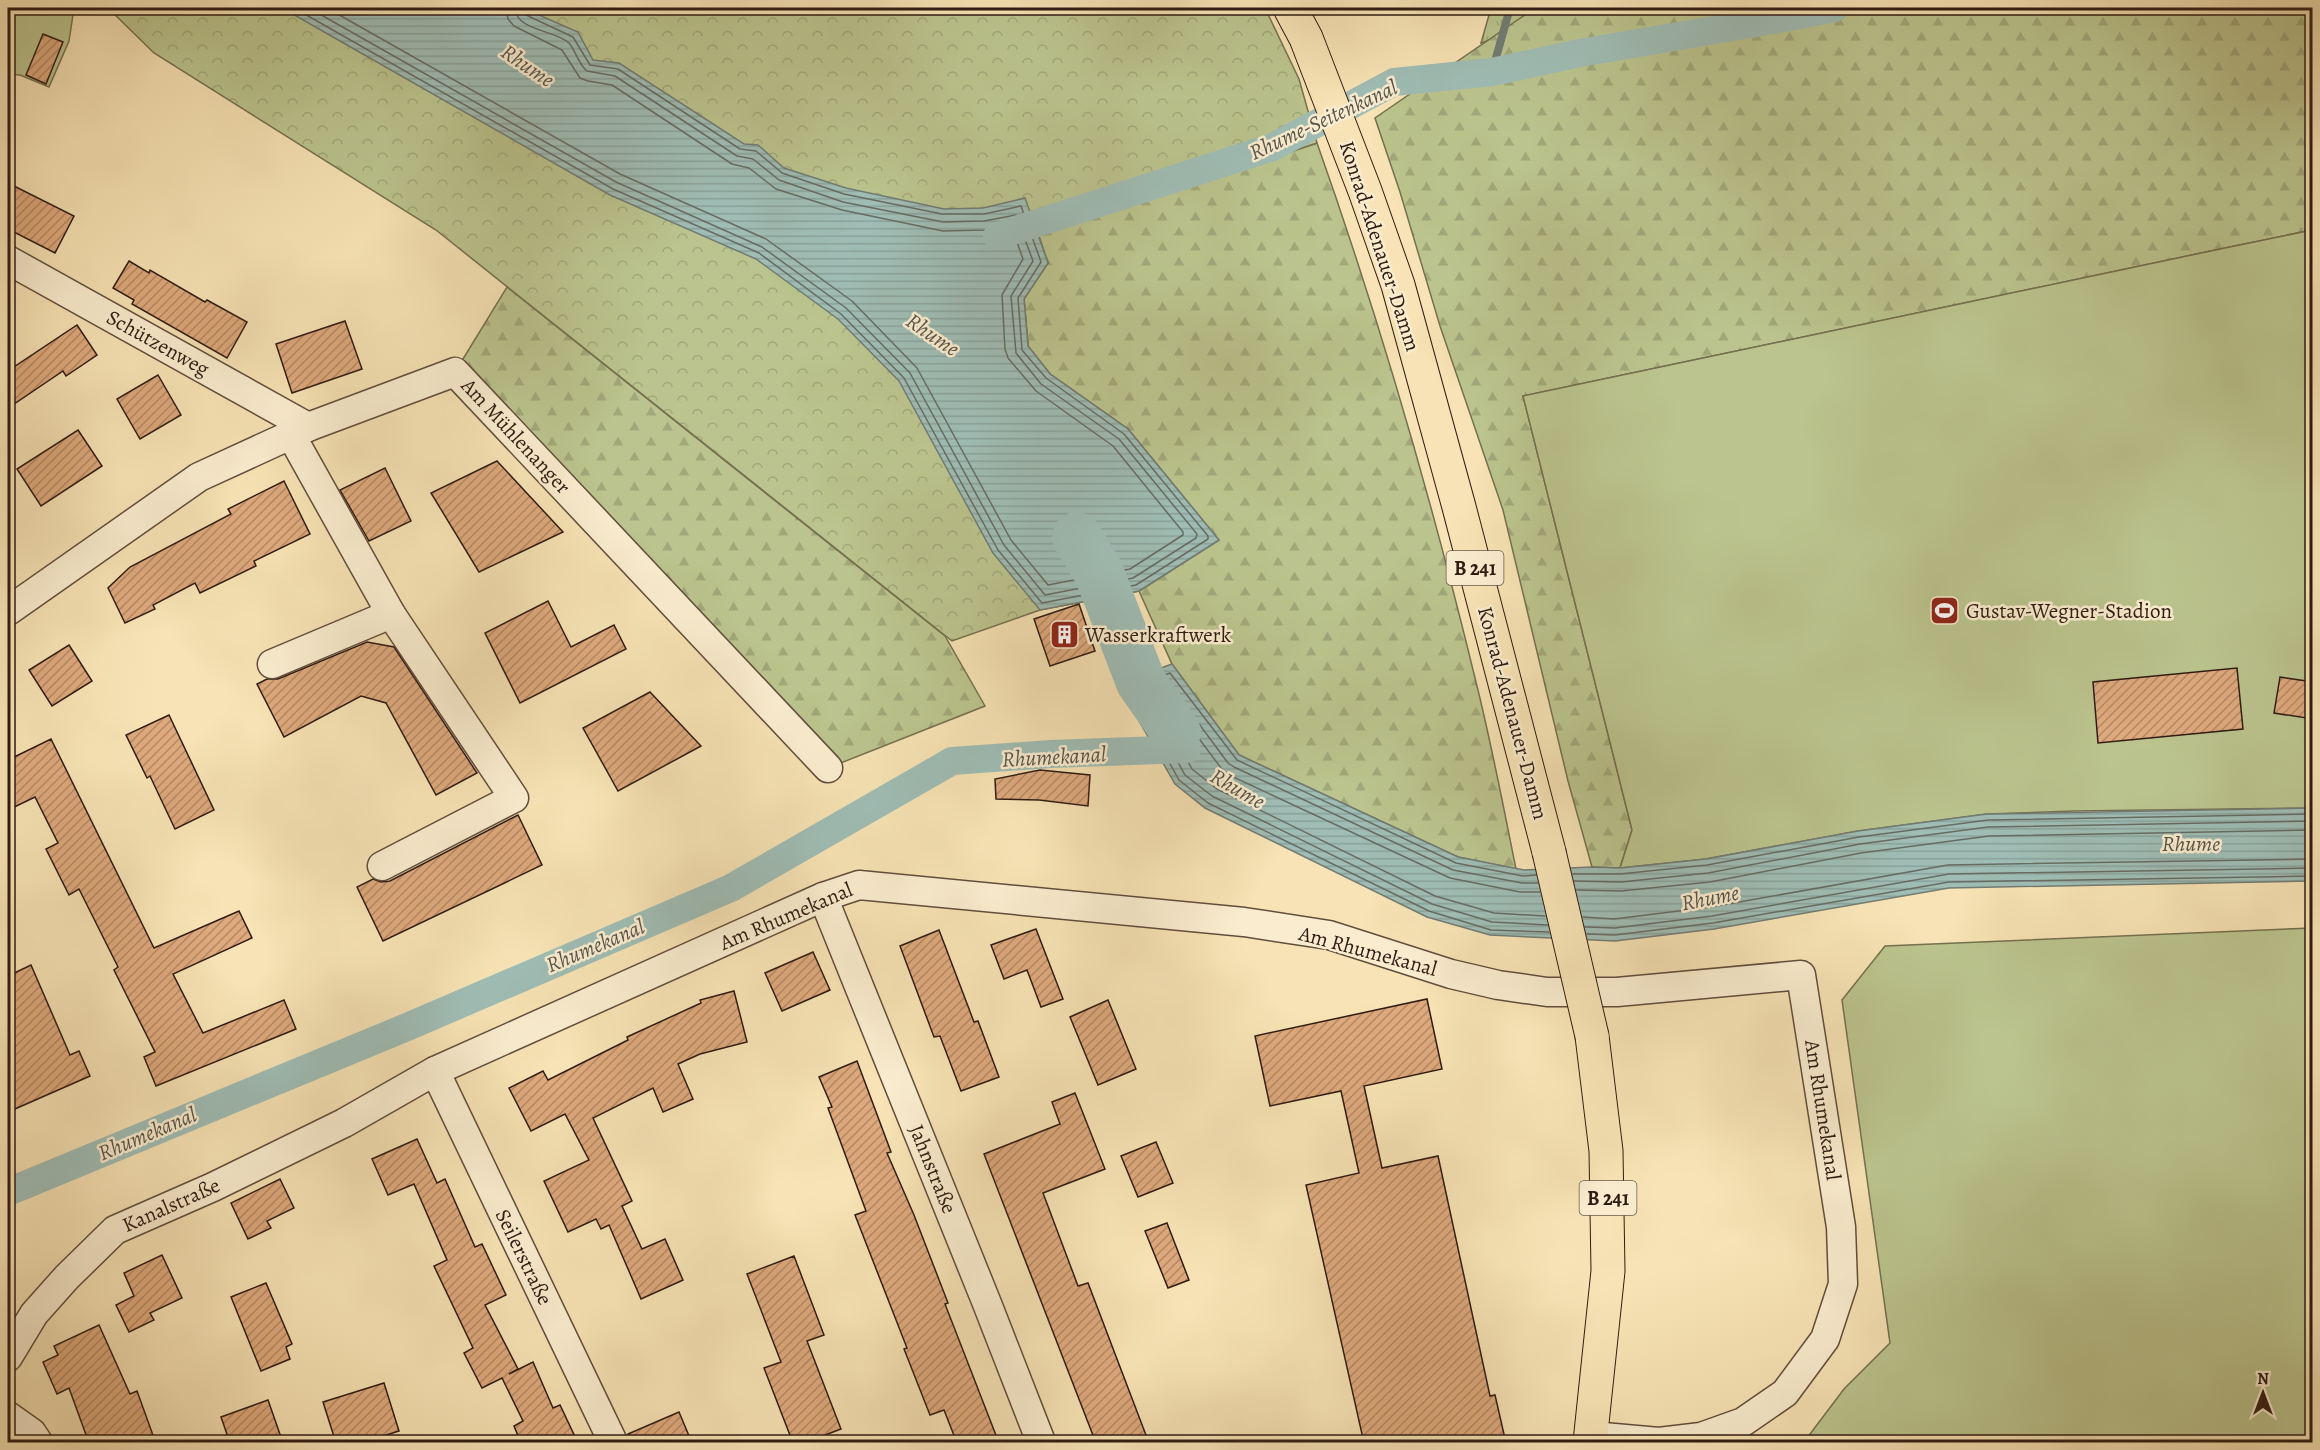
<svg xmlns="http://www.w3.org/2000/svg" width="2320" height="1450" font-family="Alegreya,serif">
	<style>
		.grass { fill: url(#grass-tufts); stroke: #757050; stroke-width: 1.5 }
		.forest { fill: url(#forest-firs); stroke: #757050; stroke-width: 1.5 }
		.park { fill: url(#park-crowns); stroke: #757050; stroke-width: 1.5 }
		.garden { fill: #bbc48e; stroke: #757050; stroke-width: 1.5 }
		.water { fill: url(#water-rules); stroke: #727c74; stroke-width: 1.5 }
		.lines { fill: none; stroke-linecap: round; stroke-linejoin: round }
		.shore { stroke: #676c64; stroke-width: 1.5 }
		.stream { stroke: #727c74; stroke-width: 8 }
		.canal { stroke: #9fbdb5; stroke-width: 28 }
		.river { stroke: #9fbdb5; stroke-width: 50 }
		.building { fill: url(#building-hatch); stroke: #2f1b13; stroke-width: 1.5 }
		.minor-casing { stroke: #614d3c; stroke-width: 31 }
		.primary-casing { stroke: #2f1b13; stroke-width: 35 }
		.minor { stroke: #faedcf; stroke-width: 28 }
		.primary { stroke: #f7e3b5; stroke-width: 33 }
		.primary-bridge-casing { stroke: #2f1b13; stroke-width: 35; stroke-linecap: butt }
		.primary-bridge { stroke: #f7e3b5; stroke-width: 33 }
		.labels { text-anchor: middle; stroke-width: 5; stroke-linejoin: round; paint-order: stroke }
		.shield { fill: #faedcf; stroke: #6c5a4b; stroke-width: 1.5 }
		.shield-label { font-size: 20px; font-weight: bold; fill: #2f1b13 }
		.street-label { font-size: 21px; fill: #2f1b13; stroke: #faedcf }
		.poi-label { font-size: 21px; fill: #2f1b13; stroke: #faedcf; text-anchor: start }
		.water-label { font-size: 22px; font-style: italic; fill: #56544c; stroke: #faedcf }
	</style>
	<defs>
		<pattern id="grass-tufts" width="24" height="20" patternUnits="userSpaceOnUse" patternTransform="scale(1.5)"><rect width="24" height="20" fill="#bbc48e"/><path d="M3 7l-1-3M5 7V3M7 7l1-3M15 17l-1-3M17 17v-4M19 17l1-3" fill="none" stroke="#a1a87a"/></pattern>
		<pattern id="forest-firs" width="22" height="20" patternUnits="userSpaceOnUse" patternTransform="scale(1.5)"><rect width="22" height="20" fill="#bbc48e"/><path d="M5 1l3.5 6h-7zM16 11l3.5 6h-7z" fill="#a1a87a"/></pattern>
		<pattern id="park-crowns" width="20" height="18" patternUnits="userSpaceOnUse" patternTransform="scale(1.5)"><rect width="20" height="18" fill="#bbc48e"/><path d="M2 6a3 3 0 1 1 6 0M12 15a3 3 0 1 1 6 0" fill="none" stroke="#a1a87a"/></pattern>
		<pattern id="water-rules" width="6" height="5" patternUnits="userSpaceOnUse" patternTransform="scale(1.5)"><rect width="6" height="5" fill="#9fbdb5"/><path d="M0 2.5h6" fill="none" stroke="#89a29b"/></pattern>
		<pattern id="building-hatch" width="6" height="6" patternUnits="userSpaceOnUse" patternTransform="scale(1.5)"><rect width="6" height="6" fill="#dea97c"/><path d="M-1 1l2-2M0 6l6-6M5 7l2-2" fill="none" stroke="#b48964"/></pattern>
	</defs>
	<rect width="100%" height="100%" fill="#f7e3b5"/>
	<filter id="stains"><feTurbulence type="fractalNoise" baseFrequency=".00333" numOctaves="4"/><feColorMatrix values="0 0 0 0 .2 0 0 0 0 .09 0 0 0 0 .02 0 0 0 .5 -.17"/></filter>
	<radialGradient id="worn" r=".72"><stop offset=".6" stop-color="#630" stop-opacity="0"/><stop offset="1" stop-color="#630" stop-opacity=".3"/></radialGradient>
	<polygon class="grass" points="1491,8 1558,8 1512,33 1481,43"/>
	<g class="forest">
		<path d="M1535,8H2312V230C2049,284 1787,342 1523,396L1632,830L1620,868L1592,867L1568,781L1503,510L1440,326L1400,192L1375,118Z"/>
		<path d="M1317,143C1379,318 1431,497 1475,678C1491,741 1503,805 1516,869L1458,857L1239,755L1172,664L1139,591L1218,540L1128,429L1050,374L1028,346L1024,298L1048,263L1038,236Z"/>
		<polygon points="507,287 945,636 985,706 828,768 455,372"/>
	</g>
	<polygon class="park" points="108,8 1265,8 1299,79 1317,143 1039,236 1048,263 1024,299 1028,347 1050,374 1128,429 1219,540 1139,591 1040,610 952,641 436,230 154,53"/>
	<g class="garden">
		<polygon points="8,8 74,8 69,41 49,87 20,75 8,74"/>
		<path d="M2312,230V808L2074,811L1987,814L1858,831L1706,859L1620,868L1632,830L1523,396C1787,342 2049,284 2312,230Z"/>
		<polygon points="2312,928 2312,1442 1804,1442 1844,1389 1890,1343 1842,1000 1885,946"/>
	</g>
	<g class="water">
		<polygon points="282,8 523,8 578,32 593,60 619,63 744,144 758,145 784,168 846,188 944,209 983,208 1025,198 1048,263 1024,299 1028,346 1050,374 1128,429 1219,540 1139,591 1040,610 993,553 899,381 838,319 756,259 610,195"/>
		<polygon points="1172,664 1239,755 1458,857 1524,870 1592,867 1620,868 1706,859 1858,831 1987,814 2312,808 2312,881 1949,888 1714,929 1615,941 1490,935 1427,917 1205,808 1175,784 1118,684"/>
	</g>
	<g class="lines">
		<g class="shore">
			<polyline points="294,8 613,189 759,253 841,314 904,378 998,550 1042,603 1136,585 1208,539 1208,536 1124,434 1046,378 1022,350 1018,298 1041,262 1021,206 984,214 942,214 844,194 782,173 756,151 740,149 618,69 590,65 573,37 526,15 523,8"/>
			<path d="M309,8L616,182L762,247L846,308L910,373L1004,545L1045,595L1133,578L1196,538L1197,534L1119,439L1041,384L1016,353L1011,296L1033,261L1016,215L984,221L943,222L843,202L779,180L753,159L737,156L615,76L587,71C578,64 576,51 569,43C554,29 517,32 515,8"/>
			<polyline points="327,8 620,174 766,239 852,301 917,368 1011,540 1048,585 1130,569 1183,535 1183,532 1113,446 1036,391 1008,358 1005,349 1002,295 1023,259 1011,225 985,230 943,231 842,210 776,189 749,168 732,164 612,85 588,81 580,78 562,50 514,26 508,19 506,8"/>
			<polyline points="1573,874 1620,874 1707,865 1859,837 1988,820 2312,814"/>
			<polyline points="1536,875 1523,876 1456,863 1237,760 1170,673 1128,688 1179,780 1208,803 1429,911 1491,930 1549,932"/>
			<polyline points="1574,881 1621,882 1708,873 1860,844 1988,827 2312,821"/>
			<polyline points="1538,883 1522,883 1453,870 1234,767 1228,763 1168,682 1139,692 1185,775 1212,796 1432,904 1492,922 1548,925"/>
			<polyline points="1576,890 1621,891 1710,882 1861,853 1989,836 2312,830"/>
			<polyline points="1540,892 1520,892 1450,878 1229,775 1221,768 1165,693 1162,692 1152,696 1192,769 1217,789 1435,896 1494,913 1545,916"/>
			<polyline points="1583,917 1614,919 1711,907 1948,865 2312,859"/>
			<polyline points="1585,927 1615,928 1712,916 1949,874 2312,868"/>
			<polyline points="1587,934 1615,935 1713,923 1949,882 2312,876"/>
		</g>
		<polyline class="stream" points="1492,72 1510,8"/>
		<g class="canal">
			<polyline points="997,236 1273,147 1394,82 1492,72 1580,53 1790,17 1834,8"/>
			<polyline points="8,1192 407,1027 731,888 952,761 1051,754 1187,749"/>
		</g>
		<polyline class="river" points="1077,537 1099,573 1141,682 1176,732"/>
	</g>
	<g class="building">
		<polygon points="43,34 63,42 46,84 26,75"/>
		<polygon points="8,183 74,216 55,253 8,229"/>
		<polygon points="129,261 149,273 150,270 205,302 207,300 247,322 227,358 132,304 134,300 113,288"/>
		<polygon points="345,321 362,369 292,393 276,344"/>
		<polygon points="77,325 97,355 66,376 63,371 8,408 8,371"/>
		<polygon points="158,375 181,415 140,439 117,399"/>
		<polygon points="78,430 102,466 41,506 17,469"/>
		<polygon points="497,461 563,532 479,572 431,493"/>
		<polygon points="385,468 411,521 369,541 340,490"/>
		<polygon points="284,481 310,534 254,561 256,566 200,593 195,583 153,605 155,609 125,623 108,588 130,567 231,514 228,509"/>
		<polygon points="548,601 571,647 614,625 626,649 520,703 485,633"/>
		<polygon points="1079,604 1095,651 1050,666 1034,619"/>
		<polygon points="367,642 394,647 477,773 436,795 386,703 361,696 284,737 257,684 267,679 278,679"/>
		<polygon points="69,645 92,681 52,706 29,670"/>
		<polygon points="2237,668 2243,729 2098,743 2093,682"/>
		<polygon points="2280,677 2313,682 2313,719 2274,713"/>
		<polygon points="650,692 701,746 618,791 583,728"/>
		<polygon points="169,715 214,810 175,829 150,776 147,778 126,735"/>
		<polygon points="51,739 154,948 239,911 252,938 173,974 203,1033 284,1000 296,1029 156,1086 144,1057 155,1052 114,970 118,967 79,889 69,895 46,849 58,843 35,797 8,810 8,760"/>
		<polygon points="1040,770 1090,775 1088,806 1039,800 996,799 995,779"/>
		<polygon points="518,815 542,865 383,941 357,887 373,879 381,882 390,881"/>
		<polygon points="1036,929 1063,999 1041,1007 1027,970 1004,979 991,945"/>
		<polygon points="939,930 974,1022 978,1021 999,1077 961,1091 940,1036 934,1037 900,946"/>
		<polygon points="813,952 830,990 782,1011 765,973"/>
		<polygon points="31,965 70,1055 79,1051 90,1076 8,1112 8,976"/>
		<polygon points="734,991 747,1042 700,1054 678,1064 693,1099 663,1112 653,1088 593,1118 632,1201 622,1206 642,1249 665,1239 683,1280 641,1299 609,1225 601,1229 596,1219 568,1232 544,1181 589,1160 565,1114 531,1131 509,1088 543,1071 548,1080 628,1040 627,1037 701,1003 700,1000"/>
		<polygon points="1427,999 1442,1069 1364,1086 1382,1168 1438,1156 1490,1396 1495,1395 1506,1443 1364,1443 1306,1185 1359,1173 1341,1091 1270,1106 1255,1036"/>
		<polygon points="1108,1000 1136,1069 1098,1085 1070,1017"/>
		<polygon points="857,1061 891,1152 887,1153 914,1215 948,1303 945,1304 999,1443 957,1443 944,1410 930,1415 904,1349 907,1348 855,1215 866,1211 828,1108 832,1107 819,1077"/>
		<polygon points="1075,1093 1105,1169 1043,1193 1078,1286 1088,1283 1149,1443 1096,1443 984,1154 1060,1124 1052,1102"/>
		<polygon points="417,1139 437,1183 445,1179 475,1247 482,1244 506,1295 485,1305 518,1369 509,1374 533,1362 553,1408 560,1405 578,1443 521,1443 514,1426 523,1421 502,1378 482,1388 464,1353 473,1348 434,1266 447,1260 414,1184 388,1195 372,1159"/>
		<polygon points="1156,1142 1173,1183 1138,1197 1121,1156"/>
		<polygon points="280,1179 294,1208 267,1221 271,1228 248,1239 231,1203"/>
		<polygon points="1167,1223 1189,1280 1168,1288 1145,1231"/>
		<polygon points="162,1255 182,1298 150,1313 154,1320 129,1332 116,1305 134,1296 124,1273"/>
		<polygon points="794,1256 824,1335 807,1341 841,1429 804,1443 793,1443 764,1368 781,1362 747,1274"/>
		<polygon points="266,1283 292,1344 286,1347 290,1359 261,1371 231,1297"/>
		<polygon points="99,1325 130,1394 137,1391 154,1438 141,1443 89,1443 69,1388 57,1394 43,1362 58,1355 54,1346"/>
		<polygon points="384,1383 399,1431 361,1443 336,1443 323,1402"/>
		<polygon points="268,1400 283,1443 230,1443 221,1417"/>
		<polygon points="679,1412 692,1443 629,1443 628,1434"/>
	</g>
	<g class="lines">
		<defs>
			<g id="minor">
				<polyline points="8,260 308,427"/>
				<polyline points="291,435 391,614"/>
				<polyline points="8,611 199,477 308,427 455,372 828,768"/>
				<polyline points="272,664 391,614 514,798 382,866"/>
				<polyline points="823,897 988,1306 1041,1442"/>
				<polyline points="435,1071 613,1442"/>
				<polyline points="8,1357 34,1314 67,1277 115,1230 213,1187 344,1123 435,1071 823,897 859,885 1244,922 1329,935 1451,974 1498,985 1547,992 1617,992 1801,975 1841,1227 1843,1284 1825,1339 1785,1393 1743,1422 1701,1437 1659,1442 1592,1436"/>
				<polyline points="8,1416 32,1433 38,1442"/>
			</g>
			<g id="primary">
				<polyline points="1290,8 1306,38 1365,191 1398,285 1459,507 1549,852"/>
				<polyline points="1590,1442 1608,1271 1606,1151 1592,1036"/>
			</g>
		</defs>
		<use href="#minor" class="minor-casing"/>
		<use href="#primary" class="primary-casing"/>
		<use href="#minor" class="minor"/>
		<use href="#primary" class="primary"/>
		<defs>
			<polyline id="primary-bridge" points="1549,852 1592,1036"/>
		</defs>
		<use href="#primary-bridge" class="primary-bridge-casing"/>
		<use href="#primary-bridge" class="primary-bridge"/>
	</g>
	<defs>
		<symbol id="stadium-square" viewBox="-11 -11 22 22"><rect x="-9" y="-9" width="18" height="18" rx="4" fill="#8f2418" stroke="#faedcf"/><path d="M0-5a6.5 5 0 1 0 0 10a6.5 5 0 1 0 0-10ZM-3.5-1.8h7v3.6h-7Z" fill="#fff"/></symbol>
		<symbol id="building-square" viewBox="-11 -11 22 22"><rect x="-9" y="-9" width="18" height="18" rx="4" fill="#8f2418" stroke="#faedcf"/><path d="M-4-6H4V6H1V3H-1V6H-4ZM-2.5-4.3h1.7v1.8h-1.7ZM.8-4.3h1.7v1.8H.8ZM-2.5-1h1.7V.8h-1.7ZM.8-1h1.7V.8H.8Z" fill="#fff"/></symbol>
	</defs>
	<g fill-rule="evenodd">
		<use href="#stadium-square" x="1928" y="594" width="33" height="33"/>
		<use href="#building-square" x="1048" y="618" width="33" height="33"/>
	</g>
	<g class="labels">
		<g class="shield">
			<rect x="1446.5" y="551" width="57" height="34" rx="4.5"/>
			<rect x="1579.5" y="1181" width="57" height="34" rx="4.5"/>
		</g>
		<g class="shield-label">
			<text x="1475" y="575">B 241</text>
			<text x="1608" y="1205">B 241</text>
		</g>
		<g class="street-label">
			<text transform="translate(1380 246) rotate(72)" y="7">Konrad-Adenauer-Damm</text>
			<text transform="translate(158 343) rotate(29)" y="7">Schützenweg</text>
			<text transform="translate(516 436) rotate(47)" y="7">Am Mühlenanger</text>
			<text transform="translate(1513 713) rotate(75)" y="7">Konrad-Adenauer-Damm</text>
			<text transform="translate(786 916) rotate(-23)" y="7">Am Rhumekanal</text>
			<text transform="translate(1368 951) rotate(15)" y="7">Am Rhumekanal</text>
			<text transform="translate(1823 1110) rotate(81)" y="7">Am Rhumekanal</text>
			<text transform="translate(933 1169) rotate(68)" y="7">Jahnstraße</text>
			<text transform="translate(171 1205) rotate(-24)" y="7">Kanalstraße</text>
			<text transform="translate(524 1257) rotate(64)" y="7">Seilerstraße</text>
		</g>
		<g class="poi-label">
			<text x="1966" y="618">Gustav-Wegner-Stadion</text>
			<text x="1085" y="642">Wasserkraftwerk</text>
		</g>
		<g class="water-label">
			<text transform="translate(528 65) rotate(34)" y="8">Rhume</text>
			<text transform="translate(1323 119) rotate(-25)" y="8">Rhume-Seitenkanal</text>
			<text transform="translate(933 334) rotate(34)" y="8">Rhume</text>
			<text transform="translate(1054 756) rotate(-3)" y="8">Rhumekanal</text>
			<text transform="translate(1238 788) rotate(30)" y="8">Rhume</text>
			<text x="2191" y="851">Rhume</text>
			<text transform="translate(1710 897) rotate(-11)" y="8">Rhume</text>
			<text transform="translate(595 945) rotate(-23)" y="8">Rhumekanal</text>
			<text transform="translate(147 1133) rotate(-23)" y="8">Rhumekanal</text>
		</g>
	</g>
	<rect width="2320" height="1450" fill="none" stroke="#f7e3b5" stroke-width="30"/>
	<rect x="9" y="9" width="2302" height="1432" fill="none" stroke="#2f1b13" stroke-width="3"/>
	<rect x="15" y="15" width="2290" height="1420" fill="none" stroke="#2f1b13" stroke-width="1.5"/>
	<g transform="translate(2263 1393)" stroke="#faedcf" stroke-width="4.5" paint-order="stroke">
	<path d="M0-4.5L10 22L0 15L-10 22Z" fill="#2f1b13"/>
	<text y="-9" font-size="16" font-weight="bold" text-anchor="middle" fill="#2f1b13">N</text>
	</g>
	<rect width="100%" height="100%" filter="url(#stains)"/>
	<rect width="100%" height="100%" fill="url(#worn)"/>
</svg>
